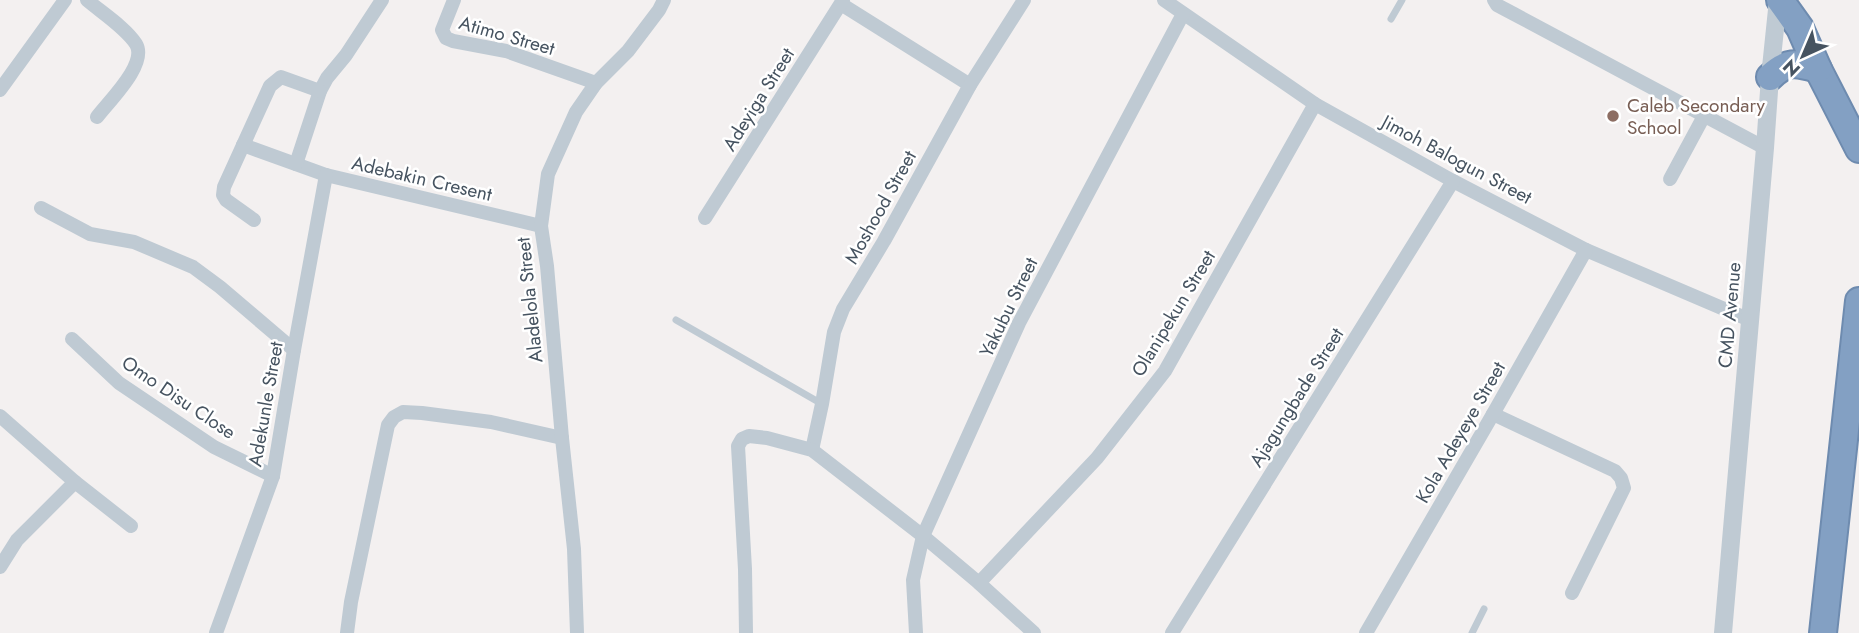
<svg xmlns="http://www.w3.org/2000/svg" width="1859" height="633" font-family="Jost,sans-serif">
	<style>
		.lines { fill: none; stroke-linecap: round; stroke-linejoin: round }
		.motorway-casing { stroke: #6e8baf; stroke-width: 30 }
		.service { stroke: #bfcad3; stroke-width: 7 }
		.minor { stroke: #bfcad3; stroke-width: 14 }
		.tertiary { stroke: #bfcad3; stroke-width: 18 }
		.motorway { stroke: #83a0c3; stroke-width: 26 }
		.education-dot { fill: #8d6e63; stroke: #fff; stroke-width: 2.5 }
		.labels { text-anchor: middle; stroke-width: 5; stroke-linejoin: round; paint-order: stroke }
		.street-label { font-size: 19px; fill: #465360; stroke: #fff }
		.education-label { font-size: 19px; fill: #785e54; stroke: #fff; text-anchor: start }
	</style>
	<rect width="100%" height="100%" fill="#f3f0f0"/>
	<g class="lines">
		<defs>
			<g id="motorway">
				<polyline points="1780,0 1800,28 1818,69 1859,149"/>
				<path d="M1770,77C1788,60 1796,63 1818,69"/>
				<polyline points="1823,633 1859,301"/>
			</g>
		</defs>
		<use href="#motorway" class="motorway-casing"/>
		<g class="service">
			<polyline points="1391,19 1402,0"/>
			<polyline points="676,320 822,404"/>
			<polyline points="1472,633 1484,609"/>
		</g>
		<g class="minor">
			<path d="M87,0C101,12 126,28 136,44C148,64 109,101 97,117"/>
			<polyline points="454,0 442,30 446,38 453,41 506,51 596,83"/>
			<polyline points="1164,0 1315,104 1453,181 1586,250 1750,320"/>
			<polyline points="1494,0 1497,5 1514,14 1765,148"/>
			<polyline points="841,4 970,85"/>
			<polyline points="0,90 65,0"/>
			<polyline points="243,145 326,175 541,226"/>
			<polyline points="296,164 320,91 327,78 346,55 382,0"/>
			<polyline points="1670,179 1704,116"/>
			<polyline points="41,208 90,234 134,242 193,267 220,287 294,350"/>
			<polyline points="705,218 843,0"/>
			<polyline points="254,220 226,200 223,195 224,187 270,86 281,77 320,91"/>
			<polyline points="72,339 119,383 214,447 273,476"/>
			<polyline points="1493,414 1615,471 1621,478 1624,488 1572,593"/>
			<polyline points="0,416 75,482 131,526"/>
			<polyline points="812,450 822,404 834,332 843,309 884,241 970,85 1024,0"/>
			<polyline points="0,567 17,540 75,482"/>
			<polyline points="979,583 1097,458 1165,371 1315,104"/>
			<polyline points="216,633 273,476 294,350 326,175"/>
			<polyline points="347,633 351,602 388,425 394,417 403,412 422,413 491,422 562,438"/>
			<polyline points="577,633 574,549 562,438 547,266 541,226 548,174 576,112 596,83 628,51 659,10 664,0"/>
			<polyline points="746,633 745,569 738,446 742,439 749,436 767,438 812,450 923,536 979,583 1034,633"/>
			<polyline points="916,633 913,580 923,536 1019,323 1183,14"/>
			<polyline points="1172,633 1453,181"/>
			<polyline points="1366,633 1493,414 1586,250"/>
		</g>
		<polyline class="tertiary" points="1723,633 1765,148 1770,77 1778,0"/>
		<use href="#motorway" class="motorway"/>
	</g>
	<circle class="education-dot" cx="1613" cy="116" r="7"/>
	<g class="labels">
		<g class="street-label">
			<text transform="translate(507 35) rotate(16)" y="7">Atimo Street</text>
			<text transform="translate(758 99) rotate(-58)" y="7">Adeyiga Street</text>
			<text transform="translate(1457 159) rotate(28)" y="7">Jimoh Balogun Street</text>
			<text transform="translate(422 178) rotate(13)" y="7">Adebakin Cresent</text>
			<text transform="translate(880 207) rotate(-61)" y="7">Moshood Street</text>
			<text transform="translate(529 300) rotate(-96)" y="7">Aladelola Street</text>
			<text transform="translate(1008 307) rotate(-64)" y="7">Yakubu Street</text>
			<text transform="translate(1173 313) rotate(-59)" y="7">Olanipekun Street</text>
			<text transform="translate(1729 315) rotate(-85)" y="7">CMD Avenue</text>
			<text transform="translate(179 397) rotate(34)" y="7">Omo Disu Close</text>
			<text transform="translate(1296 397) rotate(-58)" y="7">Ajagungbade Street</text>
			<text transform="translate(265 404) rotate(-80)" y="7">Adekunle Street</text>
			<text transform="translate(1460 432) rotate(-60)" y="7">Kola Adeyeye Street</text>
		</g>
		<g class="education-label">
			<text x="1627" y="112">Caleb Secondary<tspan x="1627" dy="22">School</tspan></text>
		</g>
	</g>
	<g transform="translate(1803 56) rotate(224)" stroke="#ffffff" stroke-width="5" paint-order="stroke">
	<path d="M0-5L12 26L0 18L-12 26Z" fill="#465360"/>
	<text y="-10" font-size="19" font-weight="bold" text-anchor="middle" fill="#465360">N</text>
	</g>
</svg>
